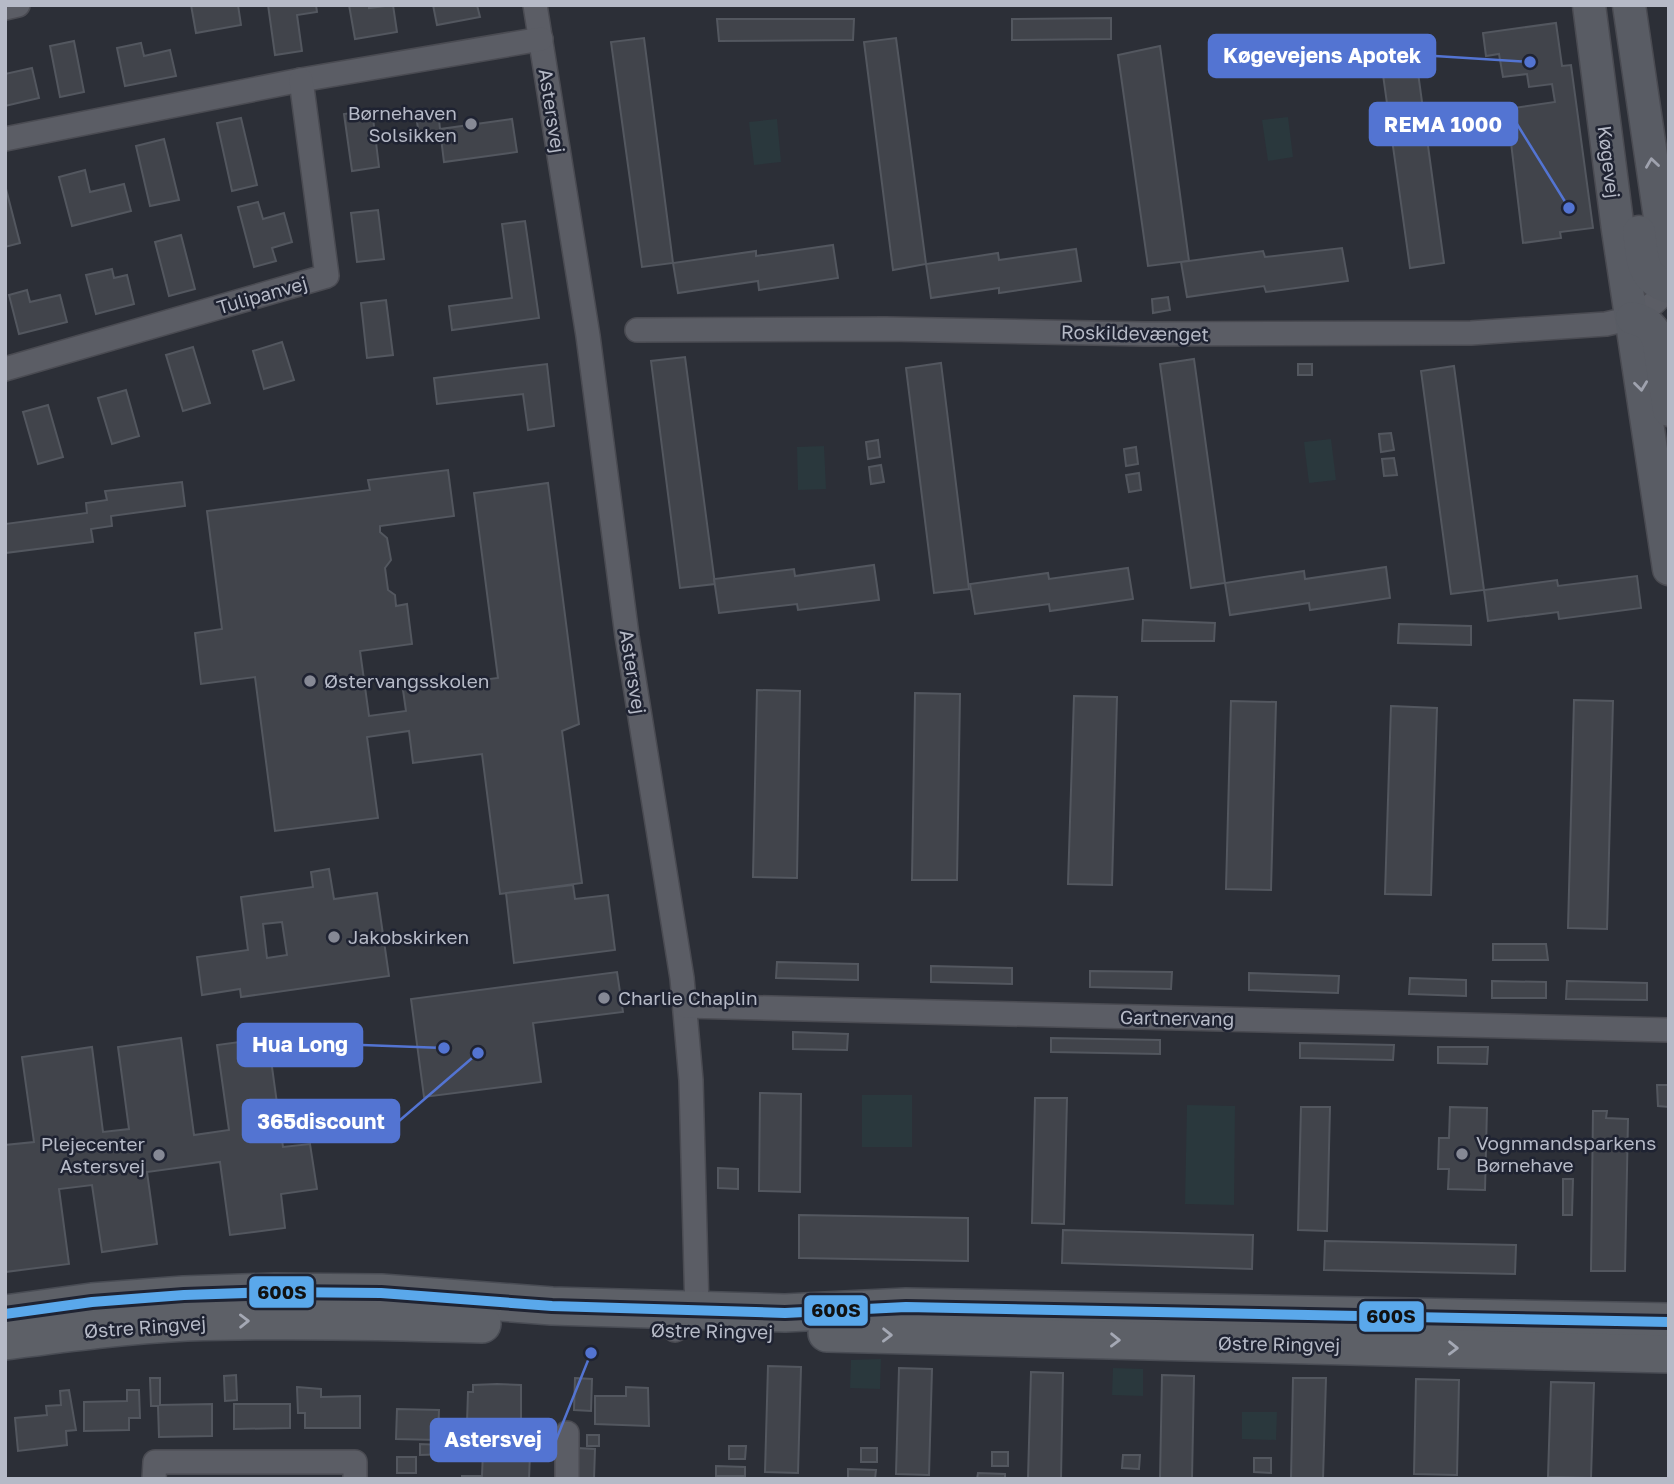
<svg xmlns="http://www.w3.org/2000/svg" width="1674" height="1484" font-family="'Golos Text',sans-serif">
	<style>
		.green { fill: #2a383d }
		.building { fill: #41444b; stroke: #53575f; stroke-width: 2; fill-rule: evenodd }
		.lines { fill: none; stroke-linecap: round; stroke-linejoin: round }
		.street-casing { stroke: #4a4b52; stroke-width: 26 }
		.secondary-casing { stroke: #4a4b52; stroke-width: 35 }
		.primary-casing { stroke: #494c54; stroke-width: 40 }
		.street { stroke: #5b5d65; stroke-width: 23 }
		.secondary { stroke: #595c64; stroke-width: 32 }
		.primary { stroke: #5d6067; stroke-width: 37 }
		.bus-1-casing { stroke: #1f2332; stroke-width: 16 }
		.bus-1 { stroke: #5aa8eb; stroke-width: 10 }
		.oneway { stroke: #9fa2ae }
		.oneway2 { stroke: #a4a8b4 }
		.poi-dot { fill: #868995; stroke: #1f2332; stroke-width: 2.5 }
		.labels { text-anchor: middle; stroke-width: 5; stroke-linejoin: round; paint-order: stroke }
		.street-label { font-size: 19px; fill: #b6bac7; stroke: #1f2332 }
		.poi-label { font-size: 19px; fill: #b6bac7; stroke: #1f2332; text-anchor: start }
		.leader { fill: none; stroke: #5374d2; stroke-width: 2.5 }
		.callout-dot { fill: #5374d2; stroke: #1f2332; stroke-width: 2.5 }
		.callout { fill: #5374d2; stroke: #5374d2; stroke-width: 2.5 }
		.callout-label { font-size: 21px; text-anchor: middle; font-weight: bold; fill: #fff }
		.line-badge { stroke: #1f2332; stroke-width: 2.5 }
		.pale-badge-label { font-size: 19px; text-anchor: middle; font-weight: bold; fill: #111 }
	</style>
	<rect width="100%" height="100%" fill="#2c2f37"/>
	<g class="green">
		<polygon points="1288,117 1293,157 1268,161 1262,120"/>
		<polygon points="777,119 781,162 754,165 749,122"/>
		<polygon points="1331,439 1336,480 1309,483 1304,442"/>
		<polygon points="824,446 826,489 798,490 797,447"/>
		<rect x="862" y="1095" width="50" height="52"/>
		<polygon points="1187,1105 1235,1106 1234,1205 1185,1204"/>
		<polygon points="881,1359 880,1389 850,1388 851,1360"/>
		<polygon points="1113,1368 1143,1369 1143,1396 1112,1395"/>
		<polygon points="1242,1412 1277,1412 1276,1440 1242,1439"/>
	</g>
	<g class="building">
		<polygon points="191,5 238,5 241,25 196,33"/>
		<polygon points="268,5 316,5 317,12 297,15 302,51 275,55"/>
		<polygon points="349,5 369,5 369,8 393,5 397,32 355,39"/>
		<polygon points="433,5 477,5 480,17 437,25"/>
		<polygon points="1111,18 1111,39 1012,40 1012,19"/>
		<polygon points="717,19 854,19 853,40 719,41"/>
		<polygon points="1556,23 1562,66 1571,65 1593,228 1560,232 1561,238 1523,243 1507,109 1555,102 1552,84 1529,87 1527,74 1503,77 1499,54 1486,56 1483,33"/>
		<polygon points="1413,36 1444,263 1410,268 1378,39"/>
		<polygon points="644,38 673,263 642,267 611,42"/>
		<polygon points="896,38 926,264 893,270 864,42"/>
		<polygon points="74,41 84,92 60,97 50,46"/>
		<polygon points="141,43 144,56 170,50 176,76 125,86 117,48"/>
		<polygon points="1160,46 1189,261 1148,266 1118,55"/>
		<polygon points="32,68 39,98 5,106 5,74"/>
		<polygon points="372,110 379,167 352,171 344,114"/>
		<polygon points="241,118 257,185 232,191 217,123"/>
		<polygon points="439,119 440,129 512,119 517,152 444,162 441,138 420,141 417,122"/>
		<polygon points="164,139 179,200 150,206 136,146"/>
		<polygon points="85,170 90,192 124,184 131,211 72,226 59,177"/>
		<polygon points="5,185 20,243 5,247"/>
		<polygon points="258,202 263,219 284,213 292,242 272,248 276,261 254,267 238,207"/>
		<polygon points="378,210 384,259 357,262 351,213"/>
		<polygon points="525,221 539,318 452,330 449,306 512,298 502,224"/>
		<polygon points="181,235 195,289 169,296 155,242"/>
		<polygon points="833,245 838,278 759,290 758,281 678,293 673,263 756,251 756,256"/>
		<polygon points="1342,248 1348,281 1266,292 1264,286 1187,297 1181,262 1263,251 1265,257"/>
		<polygon points="1076,249 1081,281 999,293 999,288 931,298 926,264 998,253 999,260"/>
		<polygon points="112,269 114,278 127,275 134,304 96,314 86,275"/>
		<polygon points="27,290 30,302 60,295 67,322 19,334 9,295"/>
		<polygon points="1168,297 1170,310 1153,313 1152,299"/>
		<polygon points="386,300 393,355 367,358 361,303"/>
		<polygon points="282,342 294,380 264,389 253,351"/>
		<polygon points="193,347 210,403 183,411 166,355"/>
		<polygon points="685,357 715,584 680,588 651,361"/>
		<polygon points="1194,359 1225,583 1191,588 1160,364"/>
		<polygon points="941,363 969,589 934,593 906,368"/>
		<polygon points="547,364 554,426 528,430 523,394 437,404 434,378"/>
		<rect x="1298" y="364" width="14" height="11"/>
		<polygon points="1454,366 1484,590 1451,594 1421,371"/>
		<polygon points="126,390 139,436 112,444 98,398"/>
		<polygon points="48,405 63,457 38,464 23,412"/>
		<polygon points="1391,433 1394,450 1381,452 1379,434"/>
		<polygon points="878,440 880,457 868,459 866,442"/>
		<polygon points="1136,447 1138,464 1126,466 1124,449"/>
		<polygon points="1394,458 1397,475 1384,476 1382,459"/>
		<polygon points="881,465 884,482 871,484 869,467"/>
		<polygon points="448,470 454,516 380,526 380,532 387,538 391,560 385,568 388,590 395,595 396,606 407,604 412,644 360,651 369,716 406,711 403,690 498,678 474,493 548,483 579,724 562,731 582,883 500,894 482,754 413,763 409,731 367,737 378,818 275,831 255,677 201,684 195,633 222,629 207,511 370,490 368,480"/>
		<polygon points="1139,473 1141,490 1129,492 1126,475"/>
		<polygon points="182,482 185,506 111,516 112,526 91,529 93,542 5,553 5,524 87,513 86,503 107,500 105,491"/>
		<polygon points="874,565 879,600 798,610 797,604 719,613 714,579 794,569 795,576"/>
		<polygon points="1386,567 1390,598 1310,610 1309,603 1230,615 1225,583 1304,571 1305,579"/>
		<polygon points="1128,568 1133,599 1050,611 1049,604 975,614 970,584 1048,573 1049,579"/>
		<polygon points="1637,576 1641,608 1559,619 1558,612 1488,621 1484,590 1557,580 1558,586"/>
		<polygon points="1143,620 1215,623 1214,641 1142,641"/>
		<polygon points="1399,624 1471,626 1471,645 1398,643"/>
		<polygon points="757,690 800,691 797,878 753,877"/>
		<polygon points="915,693 960,694 957,880 912,880"/>
		<polygon points="1074,696 1117,697 1112,885 1068,884"/>
		<polygon points="1574,700 1613,701 1607,929 1568,928"/>
		<polygon points="1231,701 1276,702 1271,890 1226,889"/>
		<polygon points="1391,706 1437,708 1431,895 1385,894"/>
		<path d="M329,869L334,899L377,893L389,976L241,997L240,989L202,995L197,957L248,950L241,897L313,887L311,872ZM282,922L287,955L267,958L263,924Z"/>
		<polygon points="573,885 575,899 608,895 615,950 514,963 506,893"/>
		<polygon points="1493,944 1546,944 1548,960 1493,960"/>
		<polygon points="777,962 858,964 858,980 776,978"/>
		<polygon points="931,966 1012,968 1012,984 931,982"/>
		<polygon points="1090,971 1172,972 1171,989 1090,987"/>
		<polygon points="617,972 623,1012 533,1023 541,1082 424,1097 411,999"/>
		<polygon points="1249,973 1339,976 1338,993 1249,990"/>
		<polygon points="1410,978 1466,980 1466,996 1409,994"/>
		<polygon points="1492,981 1546,982 1546,998 1492,998"/>
		<polygon points="1567,981 1647,983 1647,1000 1566,999"/>
		<polygon points="793,1032 848,1034 847,1050 793,1049"/>
		<polygon points="181,1038 194,1135 229,1130 217,1045 268,1038 283,1147 310,1144 317,1189 281,1194 285,1228 230,1235 220,1162 147,1172 157,1244 102,1252 92,1185 59,1189 69,1264 5,1272 5,1145 34,1142 22,1057 92,1047 103,1132 129,1129 118,1047"/>
		<polygon points="1051,1038 1160,1040 1160,1054 1051,1052"/>
		<polygon points="1300,1043 1394,1045 1393,1060 1300,1058"/>
		<polygon points="1438,1047 1488,1047 1487,1064 1438,1063"/>
		<polygon points="1657,1085 1669,1085 1669,1107 1658,1106"/>
		<polygon points="760,1093 801,1094 800,1192 759,1191"/>
		<polygon points="1035,1098 1067,1098 1064,1224 1032,1223"/>
		<polygon points="1301,1107 1330,1107 1327,1231 1298,1230"/>
		<polygon points="1450,1107 1487,1108 1485,1190 1448,1189 1449,1169 1438,1169 1439,1138 1449,1138"/>
		<polygon points="1593,1111 1607,1111 1606,1118 1628,1119 1625,1271 1591,1271"/>
		<polygon points="718,1168 738,1169 738,1189 718,1188"/>
		<polygon points="1563,1179 1573,1179 1572,1215 1563,1215"/>
		<polygon points="799,1215 968,1218 968,1261 799,1258"/>
		<polygon points="1063,1230 1253,1235 1252,1269 1062,1263"/>
		<polygon points="1325,1241 1516,1245 1515,1274 1324,1270"/>
		<polygon points="768,1366 801,1367 798,1473 765,1472"/>
		<polygon points="899,1368 932,1369 929,1475 896,1474"/>
		<polygon points="1031,1372 1063,1373 1061,1479 1028,1478"/>
		<polygon points="236,1375 237,1400 225,1401 224,1376"/>
		<polygon points="1162,1375 1194,1376 1192,1479 1160,1479"/>
		<polygon points="150,1378 160,1378 160,1405 212,1404 212,1436 159,1437 158,1406 151,1406"/>
		<polygon points="575,1378 592,1379 591,1411 574,1410"/>
		<polygon points="1293,1378 1326,1378 1323,1479 1291,1479"/>
		<polygon points="1416,1379 1459,1380 1457,1475 1414,1474"/>
		<polygon points="1551,1382 1594,1383 1591,1478 1548,1477"/>
		<polygon points="497,1384 521,1385 521,1425 467,1423 468,1392 473,1392 473,1385"/>
		<polygon points="297,1387 321,1389 321,1397 360,1396 360,1428 305,1428 305,1413 298,1413"/>
		<polygon points="626,1387 648,1388 649,1426 595,1424 595,1396 626,1396"/>
		<polygon points="69,1390 76,1430 66,1431 67,1445 18,1451 15,1418 47,1415 46,1406 61,1405 60,1391"/>
		<polygon points="127,1390 139,1390 140,1418 129,1418 129,1430 84,1431 84,1402 127,1401"/>
		<polygon points="234,1404 290,1404 290,1428 234,1429"/>
		<polygon points="397,1409 439,1410 438,1440 396,1439"/>
		<polygon points="444,1432 451,1432 451,1454 420,1455 420,1444 443,1445"/>
		<rect x="587" y="1435" width="12" height="11"/>
		<polygon points="729,1446 746,1446 745,1459 729,1459"/>
		<polygon points="577,1448 595,1449 594,1479 577,1479"/>
		<rect x="861" y="1448" width="16" height="14"/>
		<polygon points="483,1451 530,1453 529,1479 462,1479 462,1476 482,1476"/>
		<rect x="992" y="1452" width="16" height="14"/>
		<polygon points="1123,1455 1140,1455 1139,1469 1122,1468"/>
		<rect x="397" y="1457" width="19" height="16"/>
		<polygon points="1254,1458 1271,1458 1271,1473 1254,1472"/>
		<polygon points="716,1466 745,1467 745,1476 716,1476"/>
		<polygon points="848,1469 876,1470 875,1479 848,1479"/>
		<polygon points="978,1473 1005,1474 1005,1479 977,1479"/>
	</g>
	<g class="lines">
		<defs>
			<g id="street">
				<polyline points="535,5 588,336 627,636 682,978 691,1080 697,1311 694,1319 675,1330"/>
				<polyline points="5,8 18,5"/>
				<polyline points="5,139 301,80 541,39"/>
				<polyline points="637,330 886,329 1144,334 1471,333 1606,324 1632,318 1654,303 1669,289"/>
				<polyline points="5,369 327,276 301,80"/>
				<polyline points="685,1006 1669,1030"/>
				<polyline points="154,1479 155,1462 355,1462 355,1479"/>
				<polyline points="567,1479 567,1433"/>
			</g>
			<g id="secondary">
				<polyline points="1589,5 1618,230 1669,569"/>
				<polyline points="1629,5 1669,279"/>
				<path d="M1639,232C1643,258 1640,278 1669,287"/>
				<path d="M1632,318C1645,321 1651,325 1658,338L1669,410"/>
			</g>
			<g id="primary">
				<polyline points="5,1314 92,1302 184,1295 275,1292 381,1293 552,1306 785,1313 906,1307 1669,1322"/>
				<polyline points="827,1333 1669,1354"/>
				<path d="M5,1341C66,1333 126,1325 187,1322C285,1319 383,1321 482,1324"/>
			</g>
		</defs>
		<use href="#street" class="street-casing"/>
		<use href="#secondary" class="secondary-casing"/>
		<use href="#primary" class="primary-casing"/>
		<use href="#street" class="street"/>
		<use href="#secondary" class="secondary"/>
		<use href="#primary" class="primary"/>
		<defs>
			<polyline id="bus-1" points="5,1314 92,1302 184,1295 275,1292 381,1293 552,1306 785,1313 906,1307 1669,1322"/>
		</defs>
		<use href="#bus-1" class="bus-1-casing"/>
		<use href="#bus-1" class="bus-1"/>
	</g>
	<defs><path id="oneway-chevron" d="M-2-3.5L2.5 0L-2 3.5" fill="none" stroke-width="1.6" stroke-linecap="round" stroke-linejoin="round" transform="scale(1.75)"/></defs>
	<g class="oneway">
		<use href="#oneway-chevron" transform="translate(1652 163) rotate(-98)"/>
		<use href="#oneway-chevron" transform="translate(1641 386) rotate(83)"/>
	</g>
	<g class="oneway2">
		<use href="#oneway-chevron" transform="translate(244 1321) rotate(-1)"/>
		<use href="#oneway-chevron" transform="translate(887 1335) rotate(1)"/>
		<use href="#oneway-chevron" transform="translate(1115 1340) rotate(1)"/>
		<use href="#oneway-chevron" transform="translate(1453 1348) rotate(1)"/>
	</g>
	<g class="poi-dot">
		<circle cx="471" cy="124" r="7"/>
		<circle cx="310" cy="681" r="7"/>
		<circle cx="334" cy="937" r="7"/>
		<circle cx="604" cy="998" r="7"/>
		<circle cx="1462" cy="1154" r="7"/>
		<circle cx="159" cy="1155" r="7"/>
	</g>
	<g class="labels">
		<g class="street-label">
			<text transform="translate(552 111) rotate(81)" y="7">Astersvej</text>
			<text transform="translate(1609 162) rotate(83)" y="7">Køgevej</text>
			<text transform="translate(262 295) rotate(-16)" y="7">Tulipanvej</text>
			<text transform="translate(1135 333) rotate(1)" y="7">Roskildevænget</text>
			<text transform="translate(633 672) rotate(81)" y="7">Astersvej</text>
			<text transform="translate(1177 1018) rotate(1)" y="7">Gartnervang</text>
			<text transform="translate(145 1327) rotate(-4)" y="7">Østre Ringvej</text>
			<text transform="translate(712 1331) rotate(1)" y="7">Østre Ringvej</text>
			<text transform="translate(1279 1344) rotate(1)" y="7">Østre Ringvej</text>
		</g>
		<g class="poi-label">
			<text x="457" y="120" text-anchor="end">Børnehaven<tspan x="457" dy="22">Solsikken</tspan></text>
			<text x="324" y="688">Østervangsskolen</text>
			<text x="348" y="944">Jakobskirken</text>
			<text x="618" y="1005">Charlie Chaplin</text>
			<text x="1476" y="1150">Vognmandsparkens<tspan x="1476" dy="22">Børnehave</tspan></text>
			<text x="145" y="1151" text-anchor="end">Plejecenter<tspan x="145" dy="22">Astersvej</tspan></text>
		</g>
	</g>
	<path class="leader" d="M1530 62L1435 56M1569 208L1517 124M444 1048L362 1045M478 1053L399 1121M591 1353L556 1440"/>
	<g class="callout-dot">
		<circle cx="1530" cy="62" r="7"/>
		<circle cx="1569" cy="208" r="7"/>
		<circle cx="444" cy="1048" r="7"/>
		<circle cx="478" cy="1053" r="7"/>
		<circle cx="591" cy="1353" r="7"/>
	</g>
	<g class="callout">
		<rect x="1209" y="35" width="226" height="42" rx="7"/>
		<rect x="1370" y="103" width="147" height="42" rx="7"/>
		<rect x="238" y="1024" width="124" height="42" rx="7"/>
		<rect x="243" y="1100" width="156" height="42" rx="7"/>
		<rect x="431" y="1419" width="125" height="42" rx="7"/>
	</g>
	<g class="callout-label">
		<text x="1322" y="63">Køgevejens Apotek</text>
		<text x="1443" y="132">REMA 1000</text>
		<text x="300" y="1052">Hua Long</text>
		<text x="321" y="1129">365discount</text>
		<text x="493" y="1447">Astersvej</text>
	</g>
	<g class="line-badge">
		<rect x="248" y="1275" width="67" height="34" rx="7" fill="#5aa8eb"/>
		<rect x="803" y="1294" width="66" height="33" rx="7" fill="#5aa8eb"/>
		<rect x="1358" y="1300" width="67" height="33" rx="7" fill="#5aa8eb"/>
	</g>
	<g class="pale-badge-label">
		<text x="282" y="1299">600S</text>
		<text x="836" y="1317">600S</text>
		<text x="1391" y="1323">600S</text>
	</g>
	<rect width="1674" height="1484" fill="none" stroke="#b6bac7" stroke-width="14"/>
</svg>
